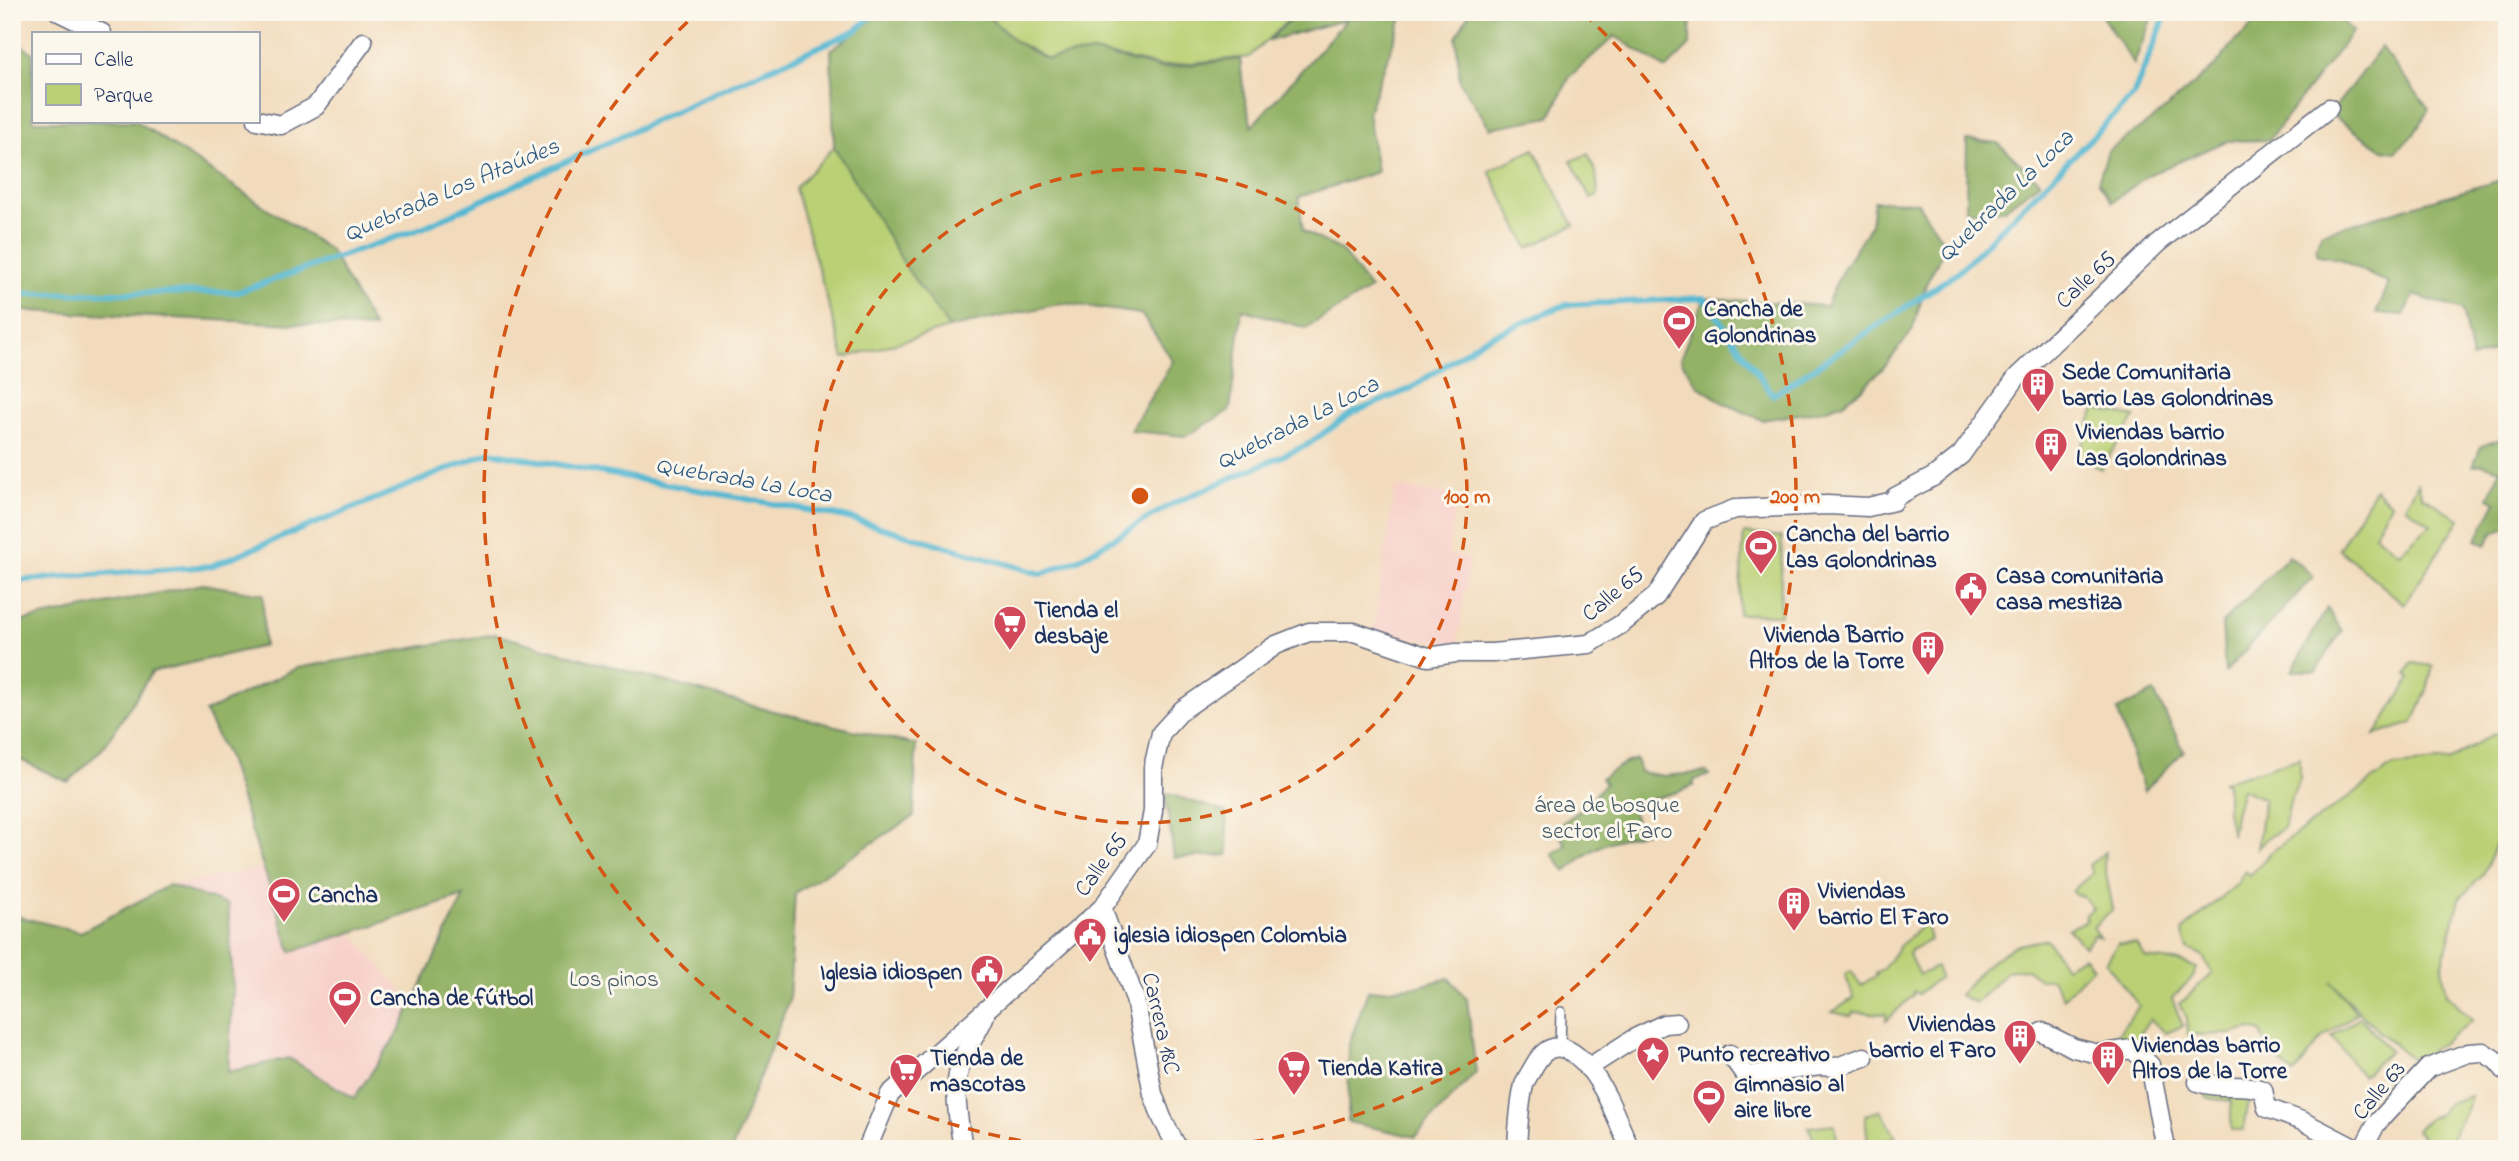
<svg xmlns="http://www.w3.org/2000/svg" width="2519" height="1161" font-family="'Indie Flower',sans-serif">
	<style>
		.built { fill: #f7d0c9 }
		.green { fill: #bad074; stroke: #6a8069; stroke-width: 2 }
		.forest { fill: #93b266; stroke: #577062; stroke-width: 2 }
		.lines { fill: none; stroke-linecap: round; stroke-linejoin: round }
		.stream { stroke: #54b8d2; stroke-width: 6 }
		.service-casing { stroke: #666b7f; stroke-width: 12 }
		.minor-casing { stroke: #666b7f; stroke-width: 21 }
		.service { stroke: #fff; stroke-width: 9 }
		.minor { stroke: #fff; stroke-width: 18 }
		.ring { fill: none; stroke: #d45514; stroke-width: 3.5; stroke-dasharray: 12 9 }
		.labels { text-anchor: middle; stroke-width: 6; stroke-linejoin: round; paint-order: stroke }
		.street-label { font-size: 23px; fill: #1b2f5e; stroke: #fbf7ec }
		.poi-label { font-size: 23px; font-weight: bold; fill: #1b2f5e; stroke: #fbf7ec; text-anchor: start }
		.park-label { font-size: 23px; fill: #435764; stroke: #fbf7ec }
		.water-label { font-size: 24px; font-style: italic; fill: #2c5881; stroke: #fbf7ec }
		.centre { fill: #d45514; stroke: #fbf7ec; stroke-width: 3.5 }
		.ring-label { font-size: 21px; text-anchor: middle; font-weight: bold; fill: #d45514; stroke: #fbf7ec; stroke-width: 6; stroke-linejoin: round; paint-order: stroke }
	</style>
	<rect width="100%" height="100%" fill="#fbf7ec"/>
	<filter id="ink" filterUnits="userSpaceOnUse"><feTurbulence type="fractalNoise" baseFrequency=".0143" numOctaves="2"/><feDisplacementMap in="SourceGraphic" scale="14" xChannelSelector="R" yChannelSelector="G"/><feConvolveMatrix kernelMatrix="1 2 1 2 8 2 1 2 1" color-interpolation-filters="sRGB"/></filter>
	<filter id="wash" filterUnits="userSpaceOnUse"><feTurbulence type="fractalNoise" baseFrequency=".00686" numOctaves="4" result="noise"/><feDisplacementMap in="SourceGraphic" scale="28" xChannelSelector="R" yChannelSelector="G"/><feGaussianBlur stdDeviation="1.57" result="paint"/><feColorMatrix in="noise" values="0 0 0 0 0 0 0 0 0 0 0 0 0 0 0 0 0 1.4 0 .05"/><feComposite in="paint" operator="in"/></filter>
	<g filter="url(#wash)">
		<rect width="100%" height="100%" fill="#f2dbbc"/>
		<g class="built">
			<polygon points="1395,487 1457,496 1448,554 1470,558 1457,645 1373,632"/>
			<polygon points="291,863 539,1149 251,1149 169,885"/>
		</g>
		<g class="green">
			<polygon points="983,12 1297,12 1249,57 1161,66 1093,52 1047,59 1016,42"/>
			<polygon points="834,147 949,328 844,358 795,188"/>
			<polygon points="1534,149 1574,225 1528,248 1489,171"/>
			<polygon points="1588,154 1596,172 1598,195 1591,199 1571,161"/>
			<polygon points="2095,409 2135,417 2101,469 2078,456"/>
			<polygon points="2418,483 2422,496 2460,519 2404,604 2339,549 2375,489 2391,504 2374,534 2399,553 2431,524 2405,507"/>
			<polygon points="1744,533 1782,537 1780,615 1738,614"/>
			<polygon points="2412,663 2433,666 2427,690 2413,723 2375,735 2410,679 2407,673"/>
			<path d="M2507,730V818L2483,875L2459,899L2442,968L2447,994L2473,1020L2416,1062L2378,1031L2331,981L2357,1013L2323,1037L2294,1074C2279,1061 2267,1052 2261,1032L2251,1029L2230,1034L2188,1035L2187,1018L2180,1004L2212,973L2202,955L2188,949L2182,931L2237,884L2245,871L2250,876L2270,853L2289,839L2393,766L2448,761L2490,736Z"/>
			<polygon points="2300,758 2300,779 2291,798 2284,828 2267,838 2257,849 2264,799 2242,789 2235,814 2232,836 2227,811 2227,784 2223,782"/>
			<polygon points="2105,852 2104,864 2113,909 2093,927 2100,937 2094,935 2085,947 2068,929 2087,920 2085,915 2093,909 2083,896 2075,895 2072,891 2093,873 2089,865"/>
			<polygon points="1926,923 1930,940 1911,950 1909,955 1919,975 1936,967 1940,977 1918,994 1914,991 1913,995 1886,1021 1886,1014 1853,1012 1851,1016 1832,1012 1854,998 1845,975 1851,971 1861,985 1877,975 1875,973 1884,968 1901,944"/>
			<polygon points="2047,939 2065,967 2084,957 2093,967 2063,998 2052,979 2040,979 2026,969 2007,971 1976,1003 1959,995 1985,966 2014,946"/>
			<polygon points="2118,943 2137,944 2146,958 2182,962 2197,968 2194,976 2172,998 2183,1026 2166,1033 2150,1019 2131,1048 2093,1048 2114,1039 2139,1006 2106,963"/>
			<polygon points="2360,1017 2390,1051 2362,1076 2332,1036"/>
			<polygon points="2203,1088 2250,1090 2243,1130 2231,1130 2231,1101 2207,1098"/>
			<path d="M2470,1096C2468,1116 2456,1121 2452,1139L2462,1149H2425L2428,1144L2416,1130L2429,1117L2439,1115L2448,1103Z"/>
			<polygon points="1881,1110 1896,1137 1868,1144 1865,1115"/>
			<polygon points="1835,1124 1838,1149 1819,1149 1808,1127"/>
		</g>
		<g class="forest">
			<polygon points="881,12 983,12 1016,42 1047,59 1093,52 1161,68 1240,59 1244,95 1252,126 1347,19 1268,41 1298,12 1368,12 1352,18 1403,15 1368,112 1377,172 1299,197 1303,231 1341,250 1370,289 1306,328 1242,309 1230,410 1186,436 1130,431 1173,361 1141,314 1063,303 949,328 909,272 834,147 831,50"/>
			<polygon points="1470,12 1691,12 1690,45 1666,69 1615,36 1570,76 1550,117 1490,128 1460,82 1456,37"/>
			<polygon points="2099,12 2154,12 2134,64"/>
			<polygon points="2266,12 2331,12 2353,31 2269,140 2227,141 2148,175 2112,202 2098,181 2108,151 2152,120 2216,65 2233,44"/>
			<polygon points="12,39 33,53 33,121 136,121 330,250 374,328 12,310"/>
			<polygon points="2381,47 2429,109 2414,134 2395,152 2383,150 2330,114"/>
			<polygon points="1967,140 1998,143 2040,182 2003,210 1966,211"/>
			<polygon points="2507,178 2507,342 2494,351 2472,359 2462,310 2414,295 2404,315 2376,313 2389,284 2339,259 2318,255 2316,247 2321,233"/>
			<polygon points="1874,201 1917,202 1946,245 1926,284 1912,331 1886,365 1862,389 1843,403 1824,410 1762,420 1724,403 1698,386 1680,359 1704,298 1826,306 1842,271 1871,224"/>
			<polygon points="2507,437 2507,526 2493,533 2486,545 2476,540 2496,502 2489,498 2500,470 2483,464 2473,466 2481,446"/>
			<polygon points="2289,556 2314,576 2225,672 2222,623"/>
			<polygon points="203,584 263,594 264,646 152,672 104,747 68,782 12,756 12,623"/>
			<polygon points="2327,608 2342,631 2316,671 2292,671"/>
			<polygon points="495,634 765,709 916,745 914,816 795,893 789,1000 732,1149 528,1149 517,1141 481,1149 12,1149 12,915 81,932 169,885 228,905 233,988 228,1072 289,1058 354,1098 400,1030 464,896 291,952 227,756 205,712 297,668"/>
			<polygon points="2154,692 2184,751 2144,791 2117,710"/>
			<path d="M1636,759L1640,772L1664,776L1706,772L1709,775L1694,780V785L1678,792L1631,804L1638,829L1645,832C1609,841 1593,845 1566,872L1552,854L1566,845L1555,828L1582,809L1605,784L1601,778L1625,763Z"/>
			<polygon points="1165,793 1226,812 1228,855 1174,858"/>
			<polygon points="1449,978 1467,999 1476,1072 1415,1137 1348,1122 1349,1044 1368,991 1420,986"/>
		</g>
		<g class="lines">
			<g class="stream">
				<polyline points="12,294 238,292 422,228 732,85 857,30 875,12"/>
				<polyline points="12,581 211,566 490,452 845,517 1041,574 1077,560 1174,503 1307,445 1352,413 1410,389 1484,339 1565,305 1704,298 1773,395 1957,273 2133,96 2167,12"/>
			</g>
		</g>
	</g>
	<g filter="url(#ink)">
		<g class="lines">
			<defs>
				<polyline id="service" points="1560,1047 1561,1012"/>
				<g id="minor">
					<polyline points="59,12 102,33"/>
					<polyline points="257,120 281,125 316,106 363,42"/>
					<polyline points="1102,908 1135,999 1153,1094 1162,1118 1178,1149"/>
					<polyline points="2042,1032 2074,1048 2098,1054 2132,1049 2150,1065 2166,1149"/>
					<polyline points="1730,1054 1746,1076 1820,1066 1837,1067 1864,1057"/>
					<polyline points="1588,1068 1633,1039 1664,1024 1677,1023"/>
					<path d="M2198,1082C2219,1090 2242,1082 2263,1090L2267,1108L2302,1121L2356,1149"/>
					<polyline points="867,1149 890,1094 1102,908 1147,844 1153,811 1153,768 1161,733 1182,710 1276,645 1309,632 1354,632 1428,657 1456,653 1492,653 1589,644 1623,623 1656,596 1704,521 1735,509 1827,505 1868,507 1894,501 1895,497 1933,477 1961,455 2017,377 2159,242 2329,108"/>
					<path d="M963,1149C959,1121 951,1087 962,1060C968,1045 979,1031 985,1015"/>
					<path d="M1517,1149C1518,1127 1519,1106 1524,1085C1526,1078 1531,1072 1534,1066C1550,1037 1570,1046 1588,1067C1607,1090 1618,1122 1630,1149"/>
					<polyline points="2363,1149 2376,1124 2428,1068 2468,1053 2483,1052 2497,1061 2507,1073"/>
				</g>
			</defs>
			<use href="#service" class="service-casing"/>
			<use href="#minor" class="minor-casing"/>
			<use href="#service" class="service"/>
			<use href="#minor" class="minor"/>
		</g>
	</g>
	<g class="ring">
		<circle cx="1140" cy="496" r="327"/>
		<path d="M1083 1149A655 655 0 0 1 697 13M1583 13A655 655 0 0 1 1197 1149"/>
	</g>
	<defs>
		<symbol id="stadium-pin" viewBox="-11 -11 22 30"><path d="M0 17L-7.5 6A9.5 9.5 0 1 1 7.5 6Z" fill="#d1495b" stroke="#fbf7ec"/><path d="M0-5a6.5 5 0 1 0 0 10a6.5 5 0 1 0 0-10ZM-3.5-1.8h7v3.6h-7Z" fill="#fff"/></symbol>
		<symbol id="building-pin" viewBox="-11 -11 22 30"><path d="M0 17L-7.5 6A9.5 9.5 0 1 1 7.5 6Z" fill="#d1495b" stroke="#fbf7ec"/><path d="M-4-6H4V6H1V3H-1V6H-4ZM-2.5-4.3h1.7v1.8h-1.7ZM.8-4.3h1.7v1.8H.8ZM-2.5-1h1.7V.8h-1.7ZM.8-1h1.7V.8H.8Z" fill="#fff"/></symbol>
		<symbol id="civic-pin" viewBox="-11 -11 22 30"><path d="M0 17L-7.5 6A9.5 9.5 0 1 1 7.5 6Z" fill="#d1495b" stroke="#fbf7ec"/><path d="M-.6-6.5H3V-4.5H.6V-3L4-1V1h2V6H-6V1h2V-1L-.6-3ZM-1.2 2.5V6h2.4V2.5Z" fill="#fff"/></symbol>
		<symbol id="supermarket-pin" viewBox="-11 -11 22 30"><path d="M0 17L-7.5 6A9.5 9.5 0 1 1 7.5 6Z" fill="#d1495b" stroke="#fbf7ec"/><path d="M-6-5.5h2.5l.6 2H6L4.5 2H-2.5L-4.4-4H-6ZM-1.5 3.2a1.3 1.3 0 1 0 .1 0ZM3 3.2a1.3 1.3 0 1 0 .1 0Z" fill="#fff"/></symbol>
		<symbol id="sight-pin" viewBox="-11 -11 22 30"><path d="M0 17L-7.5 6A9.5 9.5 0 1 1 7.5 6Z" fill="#d1495b" stroke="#fbf7ec"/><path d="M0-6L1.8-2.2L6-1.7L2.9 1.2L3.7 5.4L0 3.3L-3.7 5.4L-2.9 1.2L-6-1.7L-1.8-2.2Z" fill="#fff"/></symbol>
	</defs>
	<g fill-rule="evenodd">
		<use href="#stadium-pin" x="1660" y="302" width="38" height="52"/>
		<use href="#building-pin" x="2019" y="365" width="38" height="52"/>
		<use href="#building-pin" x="2032" y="425" width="38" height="52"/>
		<use href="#stadium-pin" x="1742" y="527" width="38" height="52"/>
		<use href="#civic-pin" x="1952" y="569" width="38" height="52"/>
		<use href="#supermarket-pin" x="991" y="603" width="38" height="52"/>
		<use href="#building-pin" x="1909" y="628" width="38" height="52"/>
		<use href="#stadium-pin" x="265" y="875" width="38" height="52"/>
		<use href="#building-pin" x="1775" y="884" width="38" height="52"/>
		<use href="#civic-pin" x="1071" y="915" width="38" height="52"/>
		<use href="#civic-pin" x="968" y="952" width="38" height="52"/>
		<use href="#stadium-pin" x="326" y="978" width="38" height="52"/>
		<use href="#building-pin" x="2001" y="1017" width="38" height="52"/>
		<use href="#sight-pin" x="1634" y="1034" width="38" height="52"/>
		<use href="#building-pin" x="2089" y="1038" width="38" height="52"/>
		<use href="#supermarket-pin" x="1275" y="1048" width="38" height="52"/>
		<use href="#supermarket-pin" x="887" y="1051" width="38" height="52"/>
		<use href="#stadium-pin" x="1690" y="1077" width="38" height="52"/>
	</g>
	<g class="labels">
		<g class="street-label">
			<text transform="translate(2085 279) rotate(-43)" y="8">Calle 65</text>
			<text transform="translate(1612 593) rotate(-40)" y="8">Calle 65</text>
			<text transform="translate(1100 864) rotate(-54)" y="8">Calle 65</text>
			<text transform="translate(1162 1023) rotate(77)" y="8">Carrera 18C</text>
			<text transform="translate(2378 1090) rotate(-50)" y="8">Calle 63</text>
		</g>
		<g class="poi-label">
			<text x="1704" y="316">Cancha de<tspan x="1704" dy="26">Golondrinas</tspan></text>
			<text x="2062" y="379">Sede Comunitaria<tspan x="2062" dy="26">barrio Las Golondrinas</tspan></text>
			<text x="2076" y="439">Viviendas barrio<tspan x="2076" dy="26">Las Golondrinas</tspan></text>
			<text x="1786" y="541">Cancha del barrio<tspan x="1786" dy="26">Las Golondrinas</tspan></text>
			<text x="1996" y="583">Casa comunitaria<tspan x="1996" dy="26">casa mestiza</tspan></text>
			<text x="1034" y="617">Tienda el<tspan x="1034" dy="26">desbaje</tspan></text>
			<text x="1904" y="642" text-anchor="end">Vivienda Barrio<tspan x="1904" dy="26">Altos de la Torre</tspan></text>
			<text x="1818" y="898">Viviendas<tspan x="1818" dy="26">barrio El Faro</tspan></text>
			<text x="308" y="902">Cancha</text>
			<text x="1114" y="942">iglesia idiospen Colombia</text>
			<text x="962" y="979" text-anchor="end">Iglesia idiospen</text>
			<text x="370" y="1005">Cancha de fútbol</text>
			<text x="1996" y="1031" text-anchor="end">Viviendas<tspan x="1996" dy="26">barrio el Faro</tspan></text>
			<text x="2132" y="1052">Viviendas barrio<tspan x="2132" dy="26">Altos de la Torre</tspan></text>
			<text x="1678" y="1061">Punto recreativo</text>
			<text x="930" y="1065">Tienda de<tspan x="930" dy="26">mascotas</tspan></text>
			<text x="1318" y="1075">Tienda Katira</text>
			<text x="1734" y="1091">Gimnasio al<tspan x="1734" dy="26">aire libre</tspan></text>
		</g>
		<g class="park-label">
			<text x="1607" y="812">área de bosque<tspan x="1607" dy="26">sector el Faro</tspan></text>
			<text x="614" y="986">Los pinos</text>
		</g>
		<g class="water-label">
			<text transform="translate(451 189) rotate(-23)" y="8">Quebrada Los Ataúdes</text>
			<text transform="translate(2005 195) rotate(-44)" y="8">Quebrada La Loca</text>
			<text transform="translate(1297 422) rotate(-27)" y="8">Quebrada La Loca</text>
			<text transform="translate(744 479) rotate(10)" y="8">Quebrada La Loca</text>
		</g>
	</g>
	<circle cx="1140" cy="496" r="10" class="centre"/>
	<g class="ring-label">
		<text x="1467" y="503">100 m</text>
		<text x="1795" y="503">200 m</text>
	</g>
	<rect width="2519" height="1161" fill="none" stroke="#fbf7ec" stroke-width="42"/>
	<rect x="32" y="32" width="228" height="91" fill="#fbf7ec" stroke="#a1a7b3" stroke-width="2"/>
	<rect x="46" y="54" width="35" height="10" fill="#ffffff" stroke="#a1a7b3" stroke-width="2"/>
	<text x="94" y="66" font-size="21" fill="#1b2f5e">Calle</text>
	<rect x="46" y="84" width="35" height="21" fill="#bad074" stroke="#a1a7b3" stroke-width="2"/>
	<text x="94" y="102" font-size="21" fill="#1b2f5e">Parque</text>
</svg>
